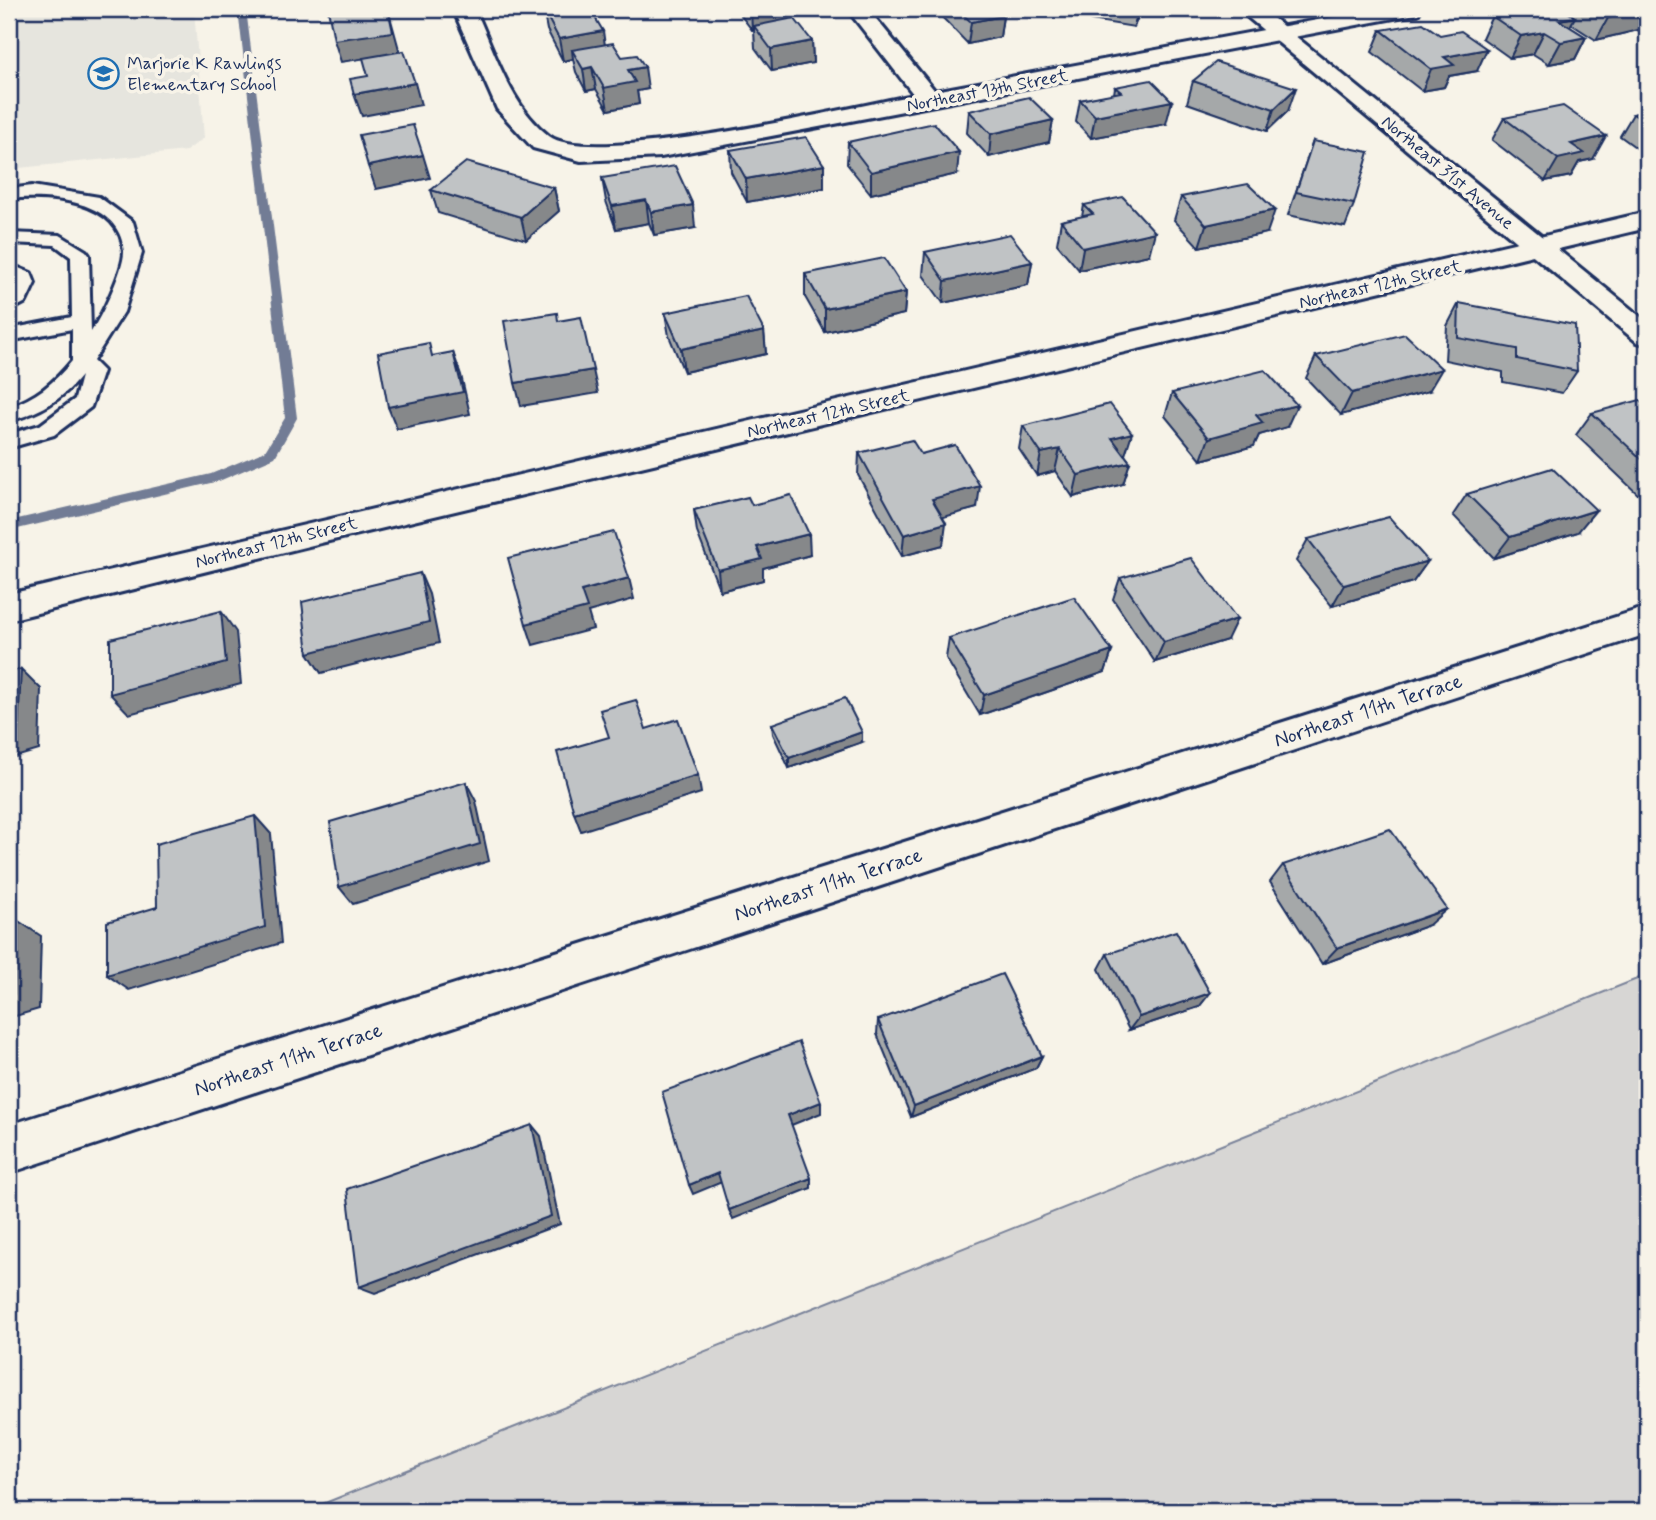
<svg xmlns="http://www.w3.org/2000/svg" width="1656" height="1520" font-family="Mynerve,sans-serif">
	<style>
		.built { fill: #e6e5de }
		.green { fill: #d7d6d4; stroke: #798299; stroke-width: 2 }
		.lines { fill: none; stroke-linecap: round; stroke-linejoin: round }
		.stream { fill: #727c95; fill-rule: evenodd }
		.service-casing { stroke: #1b2f5e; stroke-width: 6 }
		.minor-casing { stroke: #1b2f5e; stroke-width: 6 }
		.tertiary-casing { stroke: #1b2f5e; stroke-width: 6 }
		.service { fill: #f7f3e8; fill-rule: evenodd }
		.minor { fill: #f7f3e8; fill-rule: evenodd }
		.tertiary { fill: #f7f3e8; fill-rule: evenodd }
		.wall { fill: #a5a8a9; stroke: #1b2f5e; stroke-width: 2 }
		.shaded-wall { fill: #86888a; stroke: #1b2f5e; stroke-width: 2 }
		.building { fill: #c0c3c5; stroke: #1b2f5e; stroke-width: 2 }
		.labels { text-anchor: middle; stroke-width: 7; stroke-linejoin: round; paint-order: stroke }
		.far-poi-label { font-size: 18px; fill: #1b2f5e; stroke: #f7f3e8; text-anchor: start }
		.far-street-label { font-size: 18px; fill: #1b2f5e; stroke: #f7f3e8 }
		.street-label { font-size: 21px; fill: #1b2f5e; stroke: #f7f3e8 }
	</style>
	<rect width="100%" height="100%" fill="#f7f3e8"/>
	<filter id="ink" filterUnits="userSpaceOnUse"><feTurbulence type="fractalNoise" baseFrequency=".0143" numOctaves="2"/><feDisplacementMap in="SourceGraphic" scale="14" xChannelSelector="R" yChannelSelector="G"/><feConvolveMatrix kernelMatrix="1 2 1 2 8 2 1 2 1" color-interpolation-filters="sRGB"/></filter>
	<g filter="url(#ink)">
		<polygon class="built" points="9,9 194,9 204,138 186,151 9,169"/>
		<polygon class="green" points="1647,975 1647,1511 305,1511"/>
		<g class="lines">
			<polygon class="stream" points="238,9 246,9 297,418 275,457 219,481 9,531 9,521 211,474 265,451 285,418"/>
			<defs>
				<g id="service">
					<path d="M32,186L99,197L133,222L142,253L124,312L93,361L103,371L91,407L54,435L9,448V434L40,425L75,399L81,376C62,400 39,413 9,421V407C36,398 54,383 72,361V329L9,341V329L72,317L71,257L55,245L9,243V233L60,235L86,251L89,255L91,332C101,317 124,270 124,252C121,199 48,195 9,199V189Z"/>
					<polygon points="9,264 31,273 35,283 26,302 9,311 9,296 17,283 9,277"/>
				</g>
				<g id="minor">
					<path d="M453,9H475C495,52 510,106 549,136C590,168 853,107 914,95L847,9H868L935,91L1377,9H1421L1418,14L1410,15L661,157L581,161L533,148L497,109Z"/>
					<polygon points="1647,212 1647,228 329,541 9,620 9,594"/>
					<polygon points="1647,607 1647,634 9,1173 9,1125"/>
				</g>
				<polygon id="tertiary" points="1238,9 1262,9 1647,322 1647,345 1637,342"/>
			</defs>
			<use href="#service" class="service-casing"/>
			<use href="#minor" class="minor-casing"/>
			<use href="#tertiary" class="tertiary-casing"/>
			<use href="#service" class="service"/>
			<use href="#minor" class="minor"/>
			<use href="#tertiary" class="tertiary"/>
		</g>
		<g class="wall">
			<polygon points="543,9 605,44 622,57 648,89 637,91 639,104 608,110 596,89 586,91 576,72 573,59 563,61 547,30"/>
			<polygon points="736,9 790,9 790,19 812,41 813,63 772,71 755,48 754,30 752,30"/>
			<polygon points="938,9 996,9 1003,16 1000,37 968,44 938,13"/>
			<polygon points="1093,9 1141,9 1134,27 1091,20"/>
			<polygon points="1569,9 1647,9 1647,28 1596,40 1571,24 1570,27 1586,37 1575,59 1549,64 1533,54 1510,58 1482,38 1492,16 1567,11"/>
			<polygon points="1381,30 1477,71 1449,76 1444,87 1422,91 1372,52"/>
			<polygon points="1193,81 1288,111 1267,131 1187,103"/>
			<polygon points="1115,87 1166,124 1091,138 1076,122 1080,100 1114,94"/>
			<polygon points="1647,102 1647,153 1645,154 1620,136 1633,114 1641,112"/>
			<polygon points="969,111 1053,120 1049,142 989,157 967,133"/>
			<polygon points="1504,118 1593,159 1579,162 1571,176 1545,181 1492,140"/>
			<polygon points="1313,141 1354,204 1345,227 1288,215"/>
			<polygon points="848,142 957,174 871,194 847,164"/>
			<polygon points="730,150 824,165 824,188 747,202 731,172"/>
			<polygon points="602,178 695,228 654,235 649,223 616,229 606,201"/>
			<polygon points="554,188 559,211 526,240 438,213 431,190"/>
			<polygon points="1181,197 1267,233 1199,247 1174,220"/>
			<polygon points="1084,205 1149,255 1079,270 1057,244 1061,221 1082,217"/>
			<polygon points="925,252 1032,262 1028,285 943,303 923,275"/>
			<polygon points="805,274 906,292 904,314 825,332 805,297"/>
			<polygon points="1459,303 1577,371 1562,393 1503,382 1503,372 1445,360 1447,326"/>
			<polygon points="665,313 764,331 766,354 684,372 669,336"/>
			<polygon points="1316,356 1429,391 1341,415 1306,378"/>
			<polygon points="1172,393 1287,427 1259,435 1254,446 1201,460 1165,416"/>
			<polygon points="1647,407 1647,503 1576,435 1592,413"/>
			<polygon points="1023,426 1125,455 1130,462 1123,484 1073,497 1055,471 1037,476 1019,449"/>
			<polygon points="859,453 921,454 977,508 942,517 943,545 902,556 858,475"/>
			<polygon points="1467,494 1578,532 1494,558 1453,515"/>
			<polygon points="752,505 810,555 763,568 763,580 720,591 697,532 694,510"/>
			<polygon points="1308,539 1428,561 1413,582 1332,606 1296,561"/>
			<polygon points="1120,578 1227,640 1155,662 1113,599"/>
			<polygon points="949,638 1112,651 1105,672 980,715 946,658"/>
			<polygon points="772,724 862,742 789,768 773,734"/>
			<polygon points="1647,735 1647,748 1641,741"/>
			<polygon points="1283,865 1429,925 1322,964 1270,882"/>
			<polygon points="1107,954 1210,993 1199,1007 1129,1030 1099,969"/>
			<polygon points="878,1020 1042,1056 1036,1068 911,1117 877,1034"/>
		</g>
		<g class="shaded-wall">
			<polygon points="388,9 400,53 341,62 334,40"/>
			<polygon points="751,9 790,9 790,24 754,26 754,30 752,30"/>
			<polygon points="1138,9 1141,9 1134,27"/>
			<polygon points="1647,9 1647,28 1596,40 1608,18"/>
			<polygon points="1003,16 1000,37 968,44 971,22"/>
			<polygon points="1575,17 1564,38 1559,20"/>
			<polygon points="603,31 606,53 572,50 573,59 563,61 559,39"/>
			<polygon points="1544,32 1533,54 1510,58 1521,36"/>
			<polygon points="1586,37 1575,59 1549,64 1561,42"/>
			<polygon points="812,41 813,63 772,71 771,49"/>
			<polygon points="1487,49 1477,71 1449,76 1444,87 1422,91 1431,69 1444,57"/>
			<polygon points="592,67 596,89 586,91 583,69"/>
			<polygon points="645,67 648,89 637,91 639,104 608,110 604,88 628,70"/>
			<polygon points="415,83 421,105 362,116 354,94"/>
			<polygon points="1296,88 1288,111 1267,131 1274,109"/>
			<polygon points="1172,101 1166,124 1091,138 1095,116"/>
			<polygon points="1053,120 1049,142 989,157 991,134"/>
			<polygon points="1606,136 1593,159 1579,162 1571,176 1545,181 1558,159 1571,144"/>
			<polygon points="959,152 957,174 871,194 871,172"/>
			<polygon points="423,155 430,178 376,189 368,166"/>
			<polygon points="824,165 824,188 747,202 746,179"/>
			<polygon points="554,188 559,211 526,240 521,217"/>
			<polygon points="646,200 649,223 616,229 612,206"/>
			<polygon points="693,205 695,228 654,235 651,212"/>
			<polygon points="1275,210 1267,233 1199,247 1206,225"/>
			<polygon points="1155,232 1149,255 1079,270 1083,248"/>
			<polygon points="1032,262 1028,285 943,303 945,281"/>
			<polygon points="906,292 904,314 825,332 825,309"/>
			<polygon points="764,331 766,354 684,372 681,349"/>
			<polygon points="453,352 461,375 470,414 397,429 388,407"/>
			<polygon points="1442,369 1429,391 1341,415 1352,393"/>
			<polygon points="593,370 598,393 521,406 515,383"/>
			<polygon points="1297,405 1287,427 1259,435 1254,446 1201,460 1209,438 1256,415"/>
			<polygon points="1132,433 1125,455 1106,460 1112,438"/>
			<polygon points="1060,449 1055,471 1037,476 1041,453"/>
			<polygon points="1130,462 1123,484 1073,497 1078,475"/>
			<polygon points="980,486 977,508 929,521 932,499"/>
			<polygon points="1596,510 1578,532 1494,558 1510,537"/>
			<polygon points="946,523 943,545 902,556 904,535"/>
			<polygon points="809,534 810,555 763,568 763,580 720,591 718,570 757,547"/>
			<polygon points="1428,561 1413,582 1332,606 1344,585"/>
			<polygon points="420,573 429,594 439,643 321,673 308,653"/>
			<polygon points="629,578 634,599 588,612 593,629 533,645 526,624 581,591"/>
			<polygon points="221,611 236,632 241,684 129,714 110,694"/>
			<polygon points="1237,619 1227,640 1155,662 1164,642"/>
			<polygon points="1112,651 1105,672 980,715 984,695"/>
			<polygon points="21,669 41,689 39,750 9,759 9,733"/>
			<polygon points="862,732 862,742 789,768 789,758"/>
			<polygon points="698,775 701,793 581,831 574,813"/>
			<polygon points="466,782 476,801 489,861 353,904 339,887"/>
			<polygon points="255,816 271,834 281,943 129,990 107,975"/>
			<polygon points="1447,909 1429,925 1322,964 1337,948"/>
			<polygon points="17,920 41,936 39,1009 9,1018 9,996"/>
			<polygon points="1210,993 1199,1007 1129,1030 1139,1017"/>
			<polygon points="1042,1056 1036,1068 911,1117 914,1106"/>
			<polygon points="821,1102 821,1113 789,1126 788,1115"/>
			<polygon points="532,1125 541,1136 560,1224 375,1293 359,1287"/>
			<polygon points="718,1173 722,1182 693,1194 689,1185"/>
			<polygon points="811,1178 811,1188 733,1219 729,1210"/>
		</g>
		<g class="building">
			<polygon points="328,9 388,9 393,32 334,40"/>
			<polygon points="543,9 590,9 603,31 559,39"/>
			<polygon points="957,9 996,9 1003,16 971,22"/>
			<polygon points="1531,9 1563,9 1575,17 1559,20 1586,37 1561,42 1544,32 1521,36 1492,16"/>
			<polygon points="1592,9 1647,9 1608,18"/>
			<polygon points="794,18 812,41 771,49 754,26"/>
			<polygon points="1423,23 1440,35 1461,31 1487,49 1444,57 1454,65 1431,69 1381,30"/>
			<polygon points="613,43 622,57 637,55 645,67 628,70 635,82 604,88 592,67 583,69 572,50"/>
			<polygon points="404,51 415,83 354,94 350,79 368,76 363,58"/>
			<polygon points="1216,62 1296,88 1274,109 1193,81"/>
			<polygon points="1151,80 1172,101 1095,116 1080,100 1121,92 1115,87"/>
			<polygon points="1029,97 1053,120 991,134 969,111"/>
			<polygon points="1563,106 1606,136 1571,144 1584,153 1558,159 1504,118"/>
			<polygon points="1647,111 1647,123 1633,114"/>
			<polygon points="934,123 959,152 871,172 848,142"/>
			<polygon points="413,125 423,155 368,166 359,135"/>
			<polygon points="806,137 824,165 746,179 730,150"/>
			<polygon points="1313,141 1369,152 1354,204 1296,192"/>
			<polygon points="466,162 554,188 521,217 431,190"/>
			<polygon points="675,166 693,205 651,212 646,200 612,206 602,178"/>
			<polygon points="1248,184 1275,210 1206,225 1181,197"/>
			<polygon points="1123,197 1155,232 1083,248 1061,221 1093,214 1084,205"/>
			<polygon points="1010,234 1032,262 945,281 925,252"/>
			<polygon points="884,258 906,292 825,309 805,274"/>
			<polygon points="746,296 764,331 681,349 665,313"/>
			<polygon points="1459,303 1575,325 1577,371 1517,359 1517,349 1458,338"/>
			<polygon points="557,313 558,321 581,317 593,370 515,383 504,321"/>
			<polygon points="1405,334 1442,369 1352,393 1316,356"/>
			<polygon points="429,343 432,356 453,352 463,392 388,407 378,353"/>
			<polygon points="1265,370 1297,405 1256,415 1263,423 1209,438 1172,393"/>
			<polygon points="1640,400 1647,407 1647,464 1592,413"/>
			<polygon points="1110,404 1132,433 1112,438 1130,462 1078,475 1060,449 1041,453 1023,426"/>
			<polygon points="912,440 921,454 955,445 980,486 932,499 946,523 904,535 859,453"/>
			<polygon points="1552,468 1596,510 1510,537 1467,494"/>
			<polygon points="791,495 809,534 757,547 762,559 718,570 694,510 748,497 752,505"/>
			<polygon points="1389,517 1428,561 1344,585 1308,539"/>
			<polygon points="614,532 629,578 581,591 587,608 526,624 508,558"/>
			<polygon points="1191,558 1237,619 1164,642 1120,578"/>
			<polygon points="420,573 429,622 308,653 302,602"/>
			<polygon points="1074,597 1112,651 984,695 949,638"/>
			<polygon points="221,611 226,663 110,694 110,639"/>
			<polygon points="21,669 18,731 9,733 9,672"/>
			<polygon points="845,698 862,732 789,758 772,724"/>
			<polygon points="636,700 646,729 678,719 698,775 574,813 557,752 609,737 600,710"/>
			<polygon points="466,782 480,844 339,887 330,822"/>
			<polygon points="255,816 265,927 107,975 107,922 157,907 156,844"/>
			<polygon points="1390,829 1447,909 1337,948 1283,865"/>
			<polygon points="17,920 14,994 9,996 9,923"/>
			<polygon points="1176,931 1210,993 1139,1017 1107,954"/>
			<polygon points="1002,974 1042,1056 914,1106 878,1020"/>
			<polygon points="799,1042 821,1102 788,1115 811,1178 729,1210 718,1173 689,1185 662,1092"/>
			<polygon points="532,1125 551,1216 359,1287 347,1189"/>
		</g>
	</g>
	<defs>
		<symbol id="school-ring" viewBox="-11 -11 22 22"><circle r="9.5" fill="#f7f3e8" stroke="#1f6fb2" stroke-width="1.5"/><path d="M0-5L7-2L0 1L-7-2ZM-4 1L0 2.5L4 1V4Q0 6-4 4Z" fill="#1f6fb2"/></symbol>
	</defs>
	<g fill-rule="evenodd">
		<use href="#school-ring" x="86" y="56" width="35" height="35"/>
	</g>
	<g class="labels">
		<g class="far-poi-label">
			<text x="127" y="69">Marjorie K Rawlings<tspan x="127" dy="21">Elementary School</tspan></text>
		</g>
		<g class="far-street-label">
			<text transform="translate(987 90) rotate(-11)" y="6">Northeast 13th Street</text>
			<text transform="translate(1448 172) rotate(40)" y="6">Northeast 31st Avenue</text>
			<text transform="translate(1380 284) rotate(-13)" y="6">Northeast 12th Street</text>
			<text transform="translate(828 413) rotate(-13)" y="6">Northeast 12th Street</text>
			<text transform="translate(276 542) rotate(-14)" y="6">Northeast 12th Street</text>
		</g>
		<g class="street-label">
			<text transform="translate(1368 710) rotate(-18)" y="7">Northeast 11th Terrace</text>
			<text transform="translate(828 884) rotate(-18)" y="7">Northeast 11th Terrace</text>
			<text transform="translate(288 1059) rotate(-18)" y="7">Northeast 11th Terrace</text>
		</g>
	</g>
	<rect width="1656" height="1520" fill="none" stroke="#f7f3e8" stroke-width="35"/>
	<rect x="18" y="18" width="1621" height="1485" fill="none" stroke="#1b2f5e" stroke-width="2.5" filter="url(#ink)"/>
</svg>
